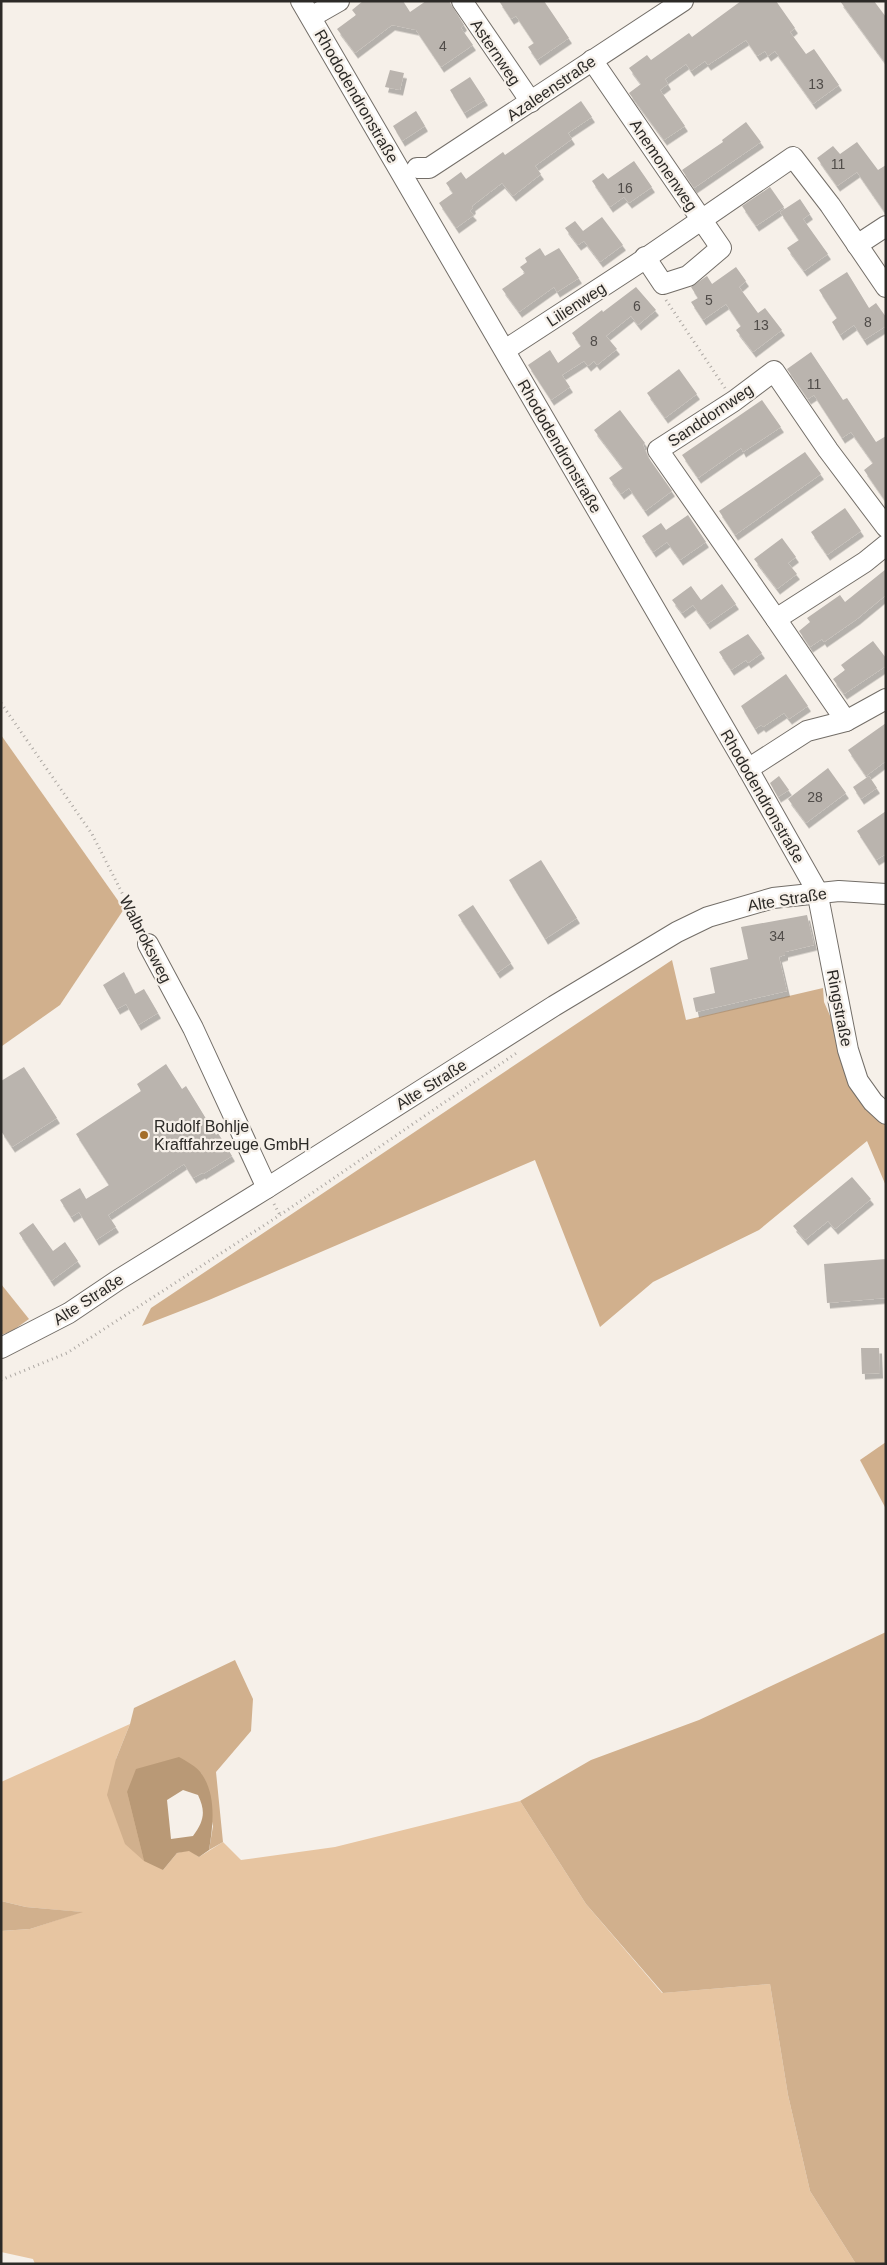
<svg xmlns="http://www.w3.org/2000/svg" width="887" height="2265" font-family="Helvetica,sans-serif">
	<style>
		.green { fill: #e7c5a1 }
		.forest { fill: #d1b08d }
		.water { fill: #b99976; fill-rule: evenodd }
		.building { fill: #bab4ae; filter: url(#shadow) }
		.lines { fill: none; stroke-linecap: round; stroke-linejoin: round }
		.minor-casing { stroke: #736e68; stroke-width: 22 }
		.path { stroke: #ada8a3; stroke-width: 3; stroke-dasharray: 1 4; stroke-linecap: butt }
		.minor { stroke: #fff; stroke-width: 20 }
		.poi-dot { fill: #a46e29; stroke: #f6f0e9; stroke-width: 2 }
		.labels { text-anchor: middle; stroke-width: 4.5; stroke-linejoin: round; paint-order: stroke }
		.number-label { font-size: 14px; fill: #504c49 }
		.street-label { font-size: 16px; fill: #2c2a27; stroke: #f6f0e9 }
		.poi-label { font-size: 16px; fill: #2c2a27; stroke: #f6f0e9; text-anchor: start }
	</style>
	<defs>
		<filter id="shadow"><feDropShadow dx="3" dy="5.5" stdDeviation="0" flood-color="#0004"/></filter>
	</defs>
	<rect width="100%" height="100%" fill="#f6f0e9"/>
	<polygon class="green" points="130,1724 116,1759 163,1870 177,1853 189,1850 199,1857 223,1842 241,1860 335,1847 520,1801 586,1904 662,1993 770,1984 788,2095 810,2191 856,2264 35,2264 33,2259 1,2252 1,1931 30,1929 81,1912 26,1907 1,1901 1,1782"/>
	<g class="forest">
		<polygon points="1,735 124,909 60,1005 2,1046"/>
		<polygon points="672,960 686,1020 823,988 824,1002 835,1027 886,1123 886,1186 867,1141 759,1230 653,1282 600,1327 535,1160 209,1300 142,1326 151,1308"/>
		<polygon points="1,1284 29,1319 12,1331 1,1335"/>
		<polygon points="886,1442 886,1509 860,1460"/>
		<polygon points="886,1632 886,2264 856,2264 810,2191 788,2095 770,1984 663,1993 586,1904 520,1801 591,1760 699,1720"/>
		<polygon points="235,1660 253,1699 251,1731 216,1772 223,1842 209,1850 213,1826 201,1773 127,1792 144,1861 125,1844 107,1795 116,1759 130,1724 134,1708"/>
		<polygon points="1,1901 26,1907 83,1912 30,1929 1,1931"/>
	</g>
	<path class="water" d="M179,1757C186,1761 197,1767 201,1773C217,1795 213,1826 209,1850L199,1857L189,1851L177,1853L163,1870L144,1861L127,1792L136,1769ZM183,1790L198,1795C206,1812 204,1821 193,1836L171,1839L167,1800Z"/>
	<g class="building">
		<polygon points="363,1 403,1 410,12 426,1 449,1 464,25 461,28 473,45 441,67 416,30 392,25 355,53 337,29 356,15 352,10"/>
		<polygon points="499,1 544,1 569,38 537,60 528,47 534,43 516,16 511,19"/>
		<polygon points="741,1 776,1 795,28 790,32 806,54 814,49 839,85 813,104 775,51 768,56 765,51 757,56 746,40 708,65 705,61 691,71 686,64 665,79 668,84 660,90 685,126 664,140 629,93 641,84 629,68 647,55 651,60 689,33 692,37"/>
		<polygon points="840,1 874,1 886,17 886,64"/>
		<polygon points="390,70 404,73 400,90 385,87"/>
		<polygon points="470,77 485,100 464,113 450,90"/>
		<polygon points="581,101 592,117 568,133 572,139 535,166 541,174 513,196 502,183 472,206 473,208 470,211 474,215 456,228 439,203 453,193 446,183 461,172 466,179 503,152 505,155"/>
		<polygon points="416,111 425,126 402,141 393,126"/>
		<polygon points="746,122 761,142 694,188 682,170 723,142 722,140"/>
		<polygon points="857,142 878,170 886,165 886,214 857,172 837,186 817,158 833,146 840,154"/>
		<polygon points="634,161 652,187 629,203 624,197 610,207 592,181 603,173 608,179"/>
		<polygon points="770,187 784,207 756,226 742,206"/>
		<polygon points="800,199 810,214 803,219 828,254 804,271 787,248 799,240 780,212"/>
		<polygon points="602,217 623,245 600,262 584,241 578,245 565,228 575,221 583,231"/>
		<polygon points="540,248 545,256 559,248 579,278 557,292 554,287 519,312 502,289 525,273 520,267 527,262 525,258"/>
		<polygon points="736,267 746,281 739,287 758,313 765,308 782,330 753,352 736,330 741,326 726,304 703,320 691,302 698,298 691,287 707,276 712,284"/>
		<polygon points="847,272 869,308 876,303 886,317 886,326 864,340 854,325 840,335 832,322 837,318 819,290"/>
		<polygon points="636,287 656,310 638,325 631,316 606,336 617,349 597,365 594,361 588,366 584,361 562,375 570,387 551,400 528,365 550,350 558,363 581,346 572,333 602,310 603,312"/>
		<polygon points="811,352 843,400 847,398 876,442 886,436 886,502 864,470 873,463 851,432 842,438 814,395 808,399 787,369"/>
		<polygon points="679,369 697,394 665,418 647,393"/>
		<polygon points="762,400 781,427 743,452 741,448 698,478 682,455"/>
		<polygon points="620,410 645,443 643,445 648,457 672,491 645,511 629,488 621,494 609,478 623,468 594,430"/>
		<polygon points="805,452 821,474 735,535 719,511"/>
		<polygon points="845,508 861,531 827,555 811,532"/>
		<polygon points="688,515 706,542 680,560 667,542 653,552 642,536 661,523 666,530"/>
		<polygon points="782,538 796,557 788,563 797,574 777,589 754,559"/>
		<polygon points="886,569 886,595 857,619 824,642 822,639 810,647 799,631 810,622 807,618 840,595 845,602"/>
		<polygon points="722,584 736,604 707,624 693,605 682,613 672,600 691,586 701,600"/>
		<polygon points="748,634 762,653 748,663 746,660 731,670 719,652"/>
		<polygon points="873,641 886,658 886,666 844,694 833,679 845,670 841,665"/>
		<polygon points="786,674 808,706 789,719 784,713 763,727 761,725 755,729 741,706"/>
		<polygon points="886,723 886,761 866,776 848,750"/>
		<polygon points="828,768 846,793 806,823 788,799"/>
		<polygon points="779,776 789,790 778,797 770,783"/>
		<polygon points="869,776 877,788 861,799 853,787"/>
		<polygon points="886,811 886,854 876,860 857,831"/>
		<polygon points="541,860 577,918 545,939 509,880"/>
		<polygon points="473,905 511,963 497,973 458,915"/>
		<polygon points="807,915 814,945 785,952 785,955 779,957 787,991 696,1012 693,998 715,993 710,968 748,959 741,927"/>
		<polygon points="124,972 135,994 144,989 158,1013 138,1025 126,1004 117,1009 103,985"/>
		<polygon points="166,1064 182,1089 186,1086 216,1135 218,1133 232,1156 203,1174 202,1173 193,1178 184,1164 108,1215 116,1227 96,1240 79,1212 71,1217 60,1200 80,1188 86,1199 109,1185 76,1134 141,1091 137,1084"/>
		<polygon points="24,1067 57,1118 12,1147 1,1131 1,1081"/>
		<polygon points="852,1177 871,1199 835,1229 828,1221 805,1240 793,1226"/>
		<polygon points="33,1223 53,1251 65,1242 78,1261 51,1281 19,1233"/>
		<polygon points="886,1259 886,1298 827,1303 824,1264"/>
		<polygon points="861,1348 879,1348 880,1373 862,1374"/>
	</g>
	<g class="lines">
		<defs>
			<g id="minor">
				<polyline points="301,1 748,769 817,891 848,1050 858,1081 873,1102 886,1114"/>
				<polyline points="462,1 531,102"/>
				<polyline points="311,17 339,1"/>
				<polyline points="592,60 721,248 688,276 663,284 645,257"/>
				<polyline points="417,168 429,168 683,1"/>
				<polyline points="857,245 886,226"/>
				<polyline points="505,350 640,262 793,157 830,205 886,287"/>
				<polyline points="886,527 828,450 774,371 734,401 658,450 776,619 865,562 886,545"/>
				<polyline points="776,619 846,721"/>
				<polyline points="748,769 807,731 846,721 886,699"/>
				<polyline points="148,944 193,1028 267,1188"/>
				<polyline points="1,1348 69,1313 118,1280 267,1188 554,1006 677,932 708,917 773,898 839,891 886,894"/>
			</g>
		</defs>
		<use href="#minor" class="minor-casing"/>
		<g class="path">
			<polyline points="666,300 725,388"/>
			<polyline points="1,703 92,834 141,930"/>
			<polyline points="274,1204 280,1215"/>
			<polyline points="1,1380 67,1353 280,1215 518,1052"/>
		</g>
		<use href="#minor" class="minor"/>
	</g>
	<circle class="poi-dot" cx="144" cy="1135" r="5"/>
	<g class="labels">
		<g class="number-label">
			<text x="443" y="51">4</text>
			<text x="816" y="89">13</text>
			<text x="838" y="169">11</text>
			<text x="625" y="193">16</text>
			<text x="709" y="305">5</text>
			<text x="637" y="311">6</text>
			<text x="868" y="327">8</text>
			<text x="761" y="330">13</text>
			<text x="594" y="346">8</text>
			<text x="814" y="389">11</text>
			<text x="815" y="802">28</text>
			<text x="777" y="941">34</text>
		</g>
		<g class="street-label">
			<text transform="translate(496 52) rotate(56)" y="6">Asternweg</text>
			<text transform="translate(551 88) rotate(-34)" y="6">Azaleenstraße</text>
			<text transform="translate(357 96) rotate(60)" y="6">Rhododendronstraße</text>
			<text transform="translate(664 165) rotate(56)" y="6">Anemonenweg</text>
			<text transform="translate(576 304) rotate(-33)" y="6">Lilienweg</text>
			<text transform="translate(710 415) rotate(-34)" y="6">Sanddornweg</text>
			<text transform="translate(560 446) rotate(60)" y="6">Rhododendronstraße</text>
			<text transform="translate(763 796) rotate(60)" y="6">Rhododendronstraße</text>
			<text transform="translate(787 899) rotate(-9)" y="6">Alte Straße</text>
			<text transform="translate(146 939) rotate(63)" y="6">Walbroksweg</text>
			<text transform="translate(840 1008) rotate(79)" y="6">Ringstraße</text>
			<text transform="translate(431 1084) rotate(-32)" y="6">Alte Straße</text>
			<text transform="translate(88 1299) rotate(-33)" y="6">Alte Straße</text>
		</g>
		<g class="poi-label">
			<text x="154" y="1132">Rudolf Bohlje<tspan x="154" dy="18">Kraftfahrzeuge GmbH</tspan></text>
		</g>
	</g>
	<rect width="887" height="2265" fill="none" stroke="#2c2a27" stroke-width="5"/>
</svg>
